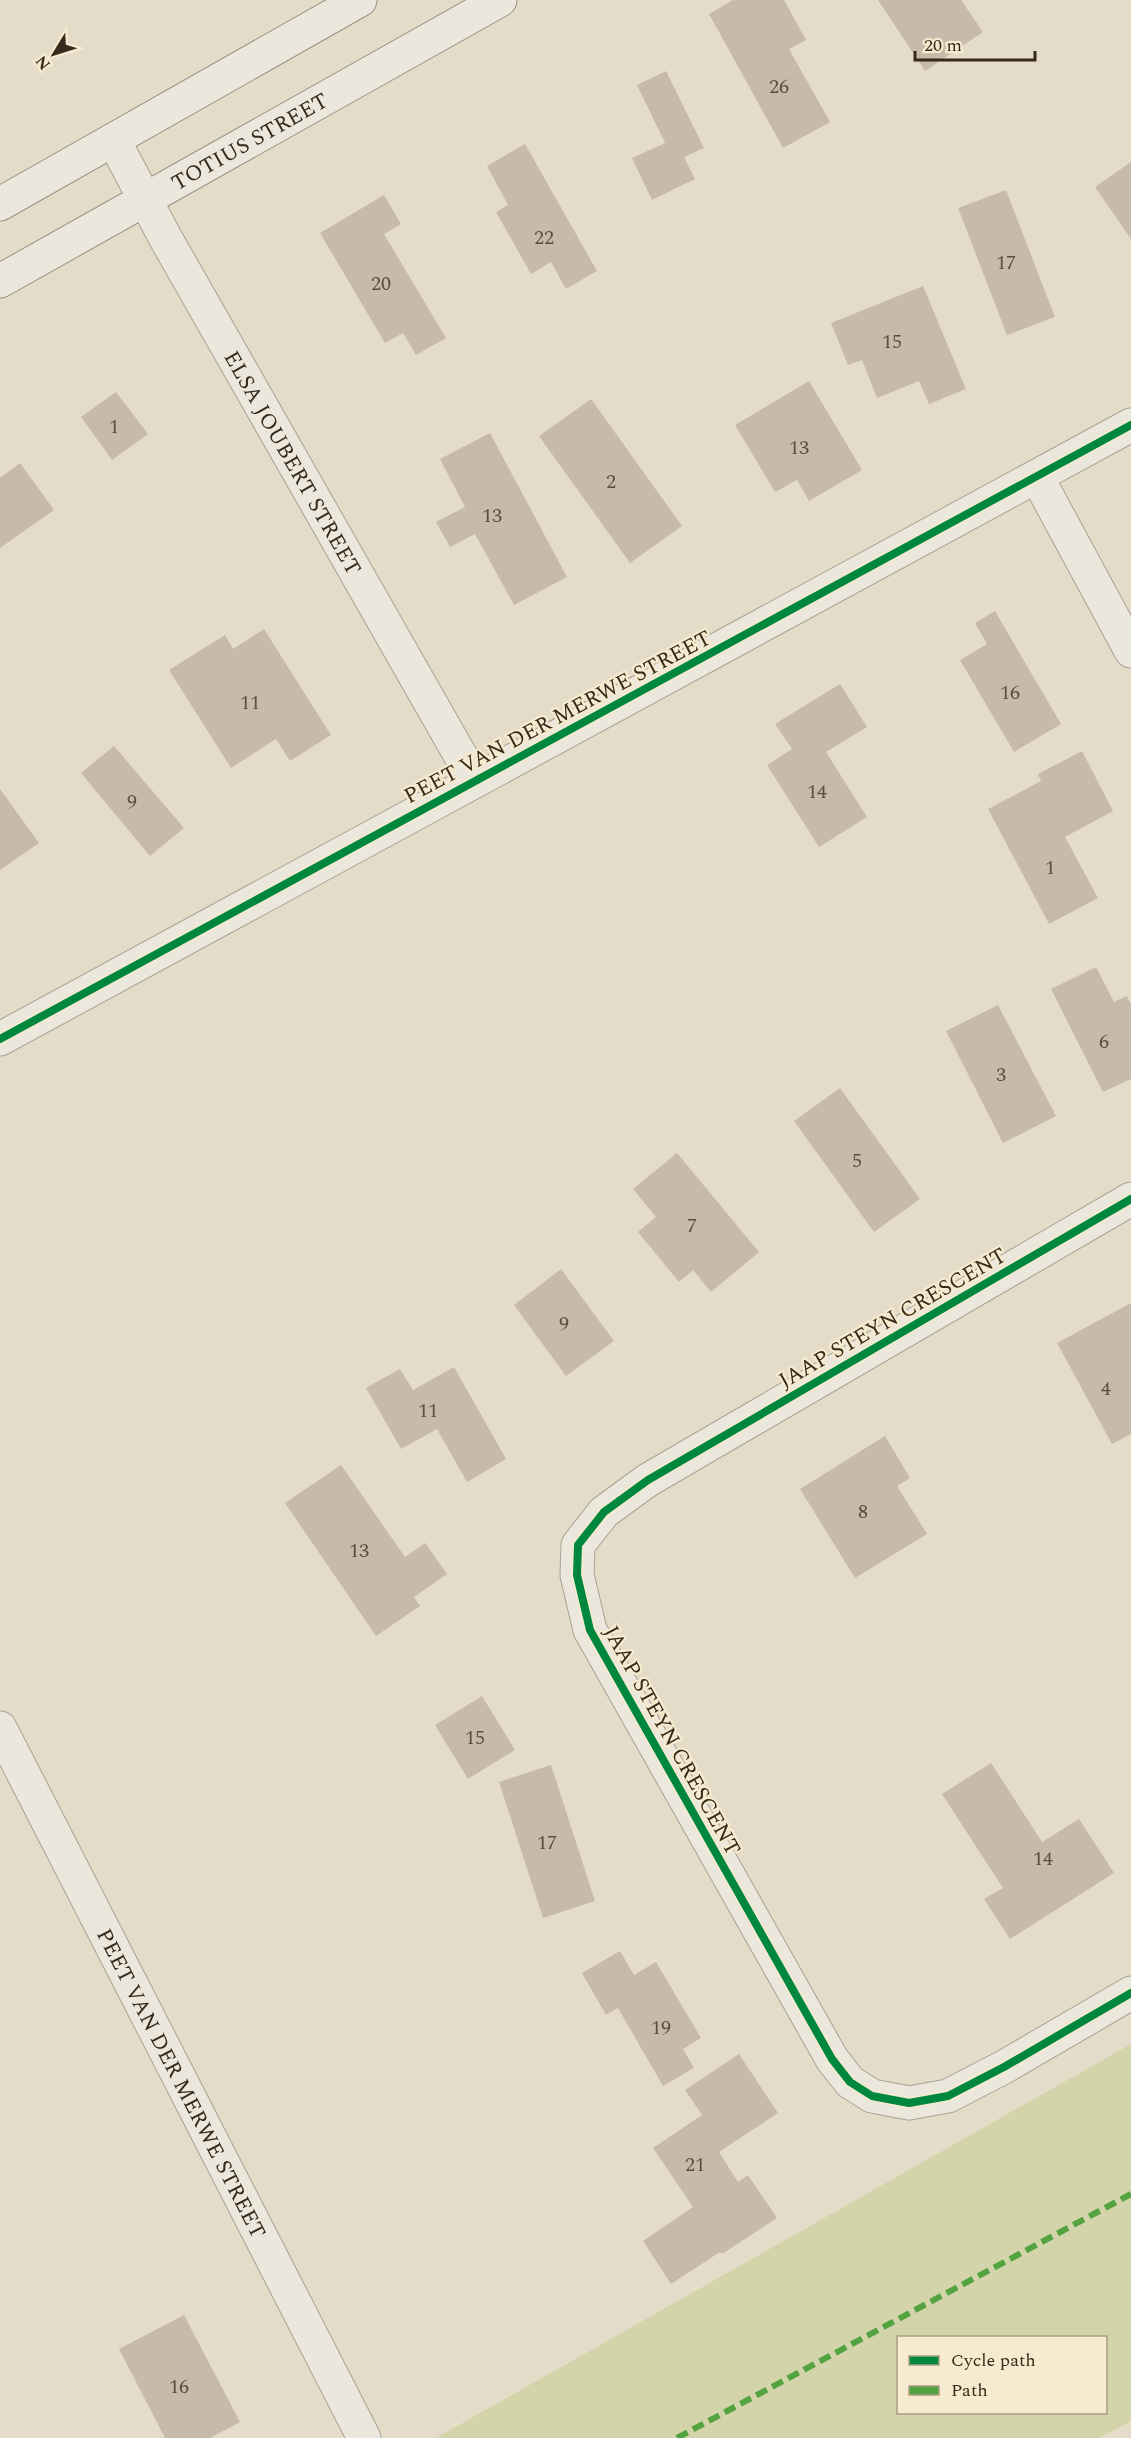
<svg xmlns="http://www.w3.org/2000/svg" width="1131" height="2438" font-family="Spectral,serif">
	<style>
		.green { fill: #d4d4ab; fill-rule: evenodd }
		.building { fill: #c7baaa }
		.lines { fill: none; stroke-linecap: round; stroke-linejoin: round }
		.street-casing { stroke: #a9a193; stroke-width: 35 }
		.secondary-casing { stroke: #989083; stroke-width: 35 }
		.street { stroke: #ece7dc; stroke-width: 33 }
		.secondary { stroke: #ece7dc; stroke-width: 33 }
		.quiet { stroke: #53a341; stroke-width: 6; stroke-dasharray: 12 6; stroke-linecap: butt }
		.cycleway-casing { stroke: #f6ebce; stroke-width: 11 }
		.cycleway { stroke: #00873e; stroke-width: 8 }
		.labels { text-anchor: middle; stroke-width: 4.5; stroke-linejoin: round; paint-order: stroke }
		.number-label { font-size: 20px; fill: #5b4d40 }
		.street-label { font-size: 22px; fill: #37291c; stroke: #f6ebce }
	</style>
	<rect width="100%" height="100%" fill="#e4dcc9"/>
	<path class="green" d="M1131,2044V2421L1099,2438H436ZM898,2338H1106V2412H898Z"/>
	<g class="building">
		<polygon points="733,0 784,0 806,40 789,49 830,122 783,148 709,14"/>
		<polygon points="878,0 961,0 983,32 925,71"/>
		<polygon points="666,71 704,148 684,157 695,179 652,200 632,158 665,143 637,85"/>
		<polygon points="525,144 597,271 566,289 551,262 531,274 496,212 508,205 487,166"/>
		<polygon points="1131,162 1131,239 1095,187"/>
		<polygon points="1006,190 1055,317 1007,335 958,208"/>
		<polygon points="384,195 401,224 384,234 446,338 416,355 403,333 385,343 320,233"/>
		<polygon points="923,286 966,389 929,404 919,381 877,398 862,360 848,365 831,323"/>
		<polygon points="809,381 862,470 809,501 797,480 775,492 735,425"/>
		<polygon points="116,392 148,434 112,460 81,417"/>
		<polygon points="591,399 682,526 630,563 539,436"/>
		<polygon points="490,433 567,577 514,605 475,534 450,547 436,522 465,507 440,459"/>
		<polygon points="20,463 54,510 0,548 0,478"/>
		<polygon points="995,611 1061,724 1014,752 960,660 987,644 975,623"/>
		<polygon points="264,629 331,735 290,761 276,739 231,768 169,670 225,635 233,649"/>
		<polygon points="840,684 867,727 826,752 867,817 819,847 767,765 792,749 775,724"/>
		<polygon points="114,746 184,828 150,856 81,773"/>
		<polygon points="1082,751 1113,811 1065,837 1098,898 1049,924 988,809 1041,781 1038,774"/>
		<polygon points="0,789 39,843 0,870"/>
		<polygon points="1096,967 1114,1002 1127,996 1131,1004 1131,1079 1103,1092 1051,989"/>
		<polygon points="998,1005 1056,1116 1003,1143 946,1031"/>
		<polygon points="840,1088 920,1199 874,1232 794,1121"/>
		<polygon points="677,1153 759,1252 711,1292 693,1270 679,1282 638,1232 656,1217 633,1189"/>
		<polygon points="561,1269 614,1341 566,1376 514,1305"/>
		<polygon points="1131,1303 1131,1434 1112,1444 1057,1343"/>
		<polygon points="454,1367 506,1459 467,1482 437,1429 401,1449 366,1388 400,1369 413,1390"/>
		<polygon points="885,1436 910,1478 897,1486 927,1534 855,1578 800,1489"/>
		<polygon points="341,1465 405,1557 425,1543 447,1574 414,1597 420,1606 376,1636 285,1503"/>
		<polygon points="482,1696 515,1750 468,1779 435,1725"/>
		<polygon points="991,1763 1042,1842 1079,1819 1114,1873 1010,1939 984,1899 1003,1888 942,1794"/>
		<polygon points="551,1765 595,1901 543,1918 499,1782"/>
		<polygon points="620,1951 634,1975 656,1962 701,2038 683,2049 694,2068 663,2086 618,2008 606,2015 582,1973"/>
		<polygon points="739,2054 778,2113 719,2152 738,2182 748,2175 777,2218 722,2254 720,2252 671,2284 643,2241 693,2207 653,2148 702,2115 685,2090"/>
		<polygon points="184,2315 240,2422 210,2438 165,2438 119,2349"/>
	</g>
	<g class="lines">
		<defs>
			<g id="street">
				<path id="s1" d="M114,141L166,239L475,781"/>
				<polyline points="1037,477 1131,651"/>
				<polyline points="0,1039 1131,425"/>
				<polyline points="1131,1199 648,1480 604,1512 578,1545 577,1575 590,1630 832,2059 850,2082 872,2096 909,2103 948,2096 1004,2067 1131,1993"/>
				<path id="s2" d="M0,1728L364,2438"/>
			</g>
			<g id="secondary">
				<polyline points="0,204 360,0"/>
				<path id="s3" d="M0,281L500,0"/>
			</g>
		</defs>
		<use href="#street" class="street-casing"/>
		<use href="#secondary" class="secondary-casing"/>
		<use href="#street" class="street"/>
		<use href="#secondary" class="secondary"/>
		<polyline class="quiet" points="677,2438 1131,2194"/>
		<defs>
			<g id="cycleway">
				<polyline points="0,1039 1131,425"/>
				<polyline points="1131,1199 648,1480 604,1512 578,1545 577,1575 590,1630 832,2059 850,2082 872,2096 909,2103 948,2096 1004,2067 1131,1993"/>
			</g>
		</defs>
		<use href="#cycleway" class="cycleway-casing"/>
		<use href="#cycleway" class="cycleway"/>
	</g>
	<g class="labels">
		<g class="number-label">
			<text x="779" y="93">26</text>
			<text x="544" y="244">22</text>
			<text x="1006" y="269">17</text>
			<text x="381" y="290">20</text>
			<text x="892" y="348">15</text>
			<text x="114" y="433">1</text>
			<text x="799" y="454">13</text>
			<text x="611" y="488">2</text>
			<text x="492" y="522">13</text>
			<text x="1010" y="699">16</text>
			<text x="250" y="709">11</text>
			<text x="817" y="798">14</text>
			<text x="132" y="808">9</text>
			<text x="1050" y="874">1</text>
			<text x="1104" y="1048">6</text>
			<text x="1001" y="1081">3</text>
			<text x="857" y="1167">5</text>
			<text x="692" y="1232">7</text>
			<text x="564" y="1330">9</text>
			<text x="1106" y="1395">4</text>
			<text x="428" y="1417">11</text>
			<text x="863" y="1518">8</text>
			<text x="359" y="1557">13</text>
			<text x="475" y="1744">15</text>
			<text x="547" y="1849">17</text>
			<text x="1043" y="1865">14</text>
			<text x="661" y="2034">19</text>
			<text x="695" y="2171">21</text>
			<text x="179" y="2393">16</text>
		</g>
		<g class="street-label">
			<text dy="8" stroke="none"><textPath href="#s3" startOffset="286">TOTIUS STREET</textPath></text>
			<text dy="8" stroke="none"><textPath href="#s1" startOffset="368">ELSA JOUBERT STREET</textPath></text>
			<text transform="translate(557 716) rotate(-28)" y="8">PEET VAN DER MERWE STREET</text>
			<text transform="translate(892 1317) rotate(-30)" y="8">JAAP STEYN CRESCENT</text>
			<text transform="translate(673 1740) rotate(61)" y="8">JAAP STEYN CRESCENT</text>
			<text dy="8" stroke="none"><textPath href="#s2" startOffset="399">PEET VAN DER MERWE STREET</textPath></text>
		</g>
	</g>
	<rect x="897" y="2336" width="210" height="78" fill="#f6ebce" stroke="#aa9d87" stroke-width="1.5"/>
	<rect x="909" y="2356" width="30" height="9" fill="#00873e" stroke="#aa9d87" stroke-width="1.5"/>
	<text x="951" y="2366" font-size="18" fill="#37291c">Cycle path</text>
	<rect x="909" y="2386" width="30" height="9" fill="#53a341" stroke="#aa9d87" stroke-width="1.5"/>
	<text x="951" y="2396" font-size="18" fill="#37291c">Path</text>
	<g transform="translate(54 54) rotate(232)" stroke="#f6ebce" stroke-width="4.5" paint-order="stroke">
	<path d="M0-4.5L10 22L0 15L-10 22Z" fill="#37291c"/>
	<text y="-9" font-size="16" font-weight="bold" text-anchor="middle" fill="#37291c">N</text>
	</g>
	<path d="M915 51v9h120v-9" fill="none" stroke="#37291c" stroke-width="3"/>
	<text x="924" y="51" font-size="18" fill="#37291c" stroke="#f6ebce" stroke-width="4.5" paint-order="stroke">20 m</text>
</svg>
